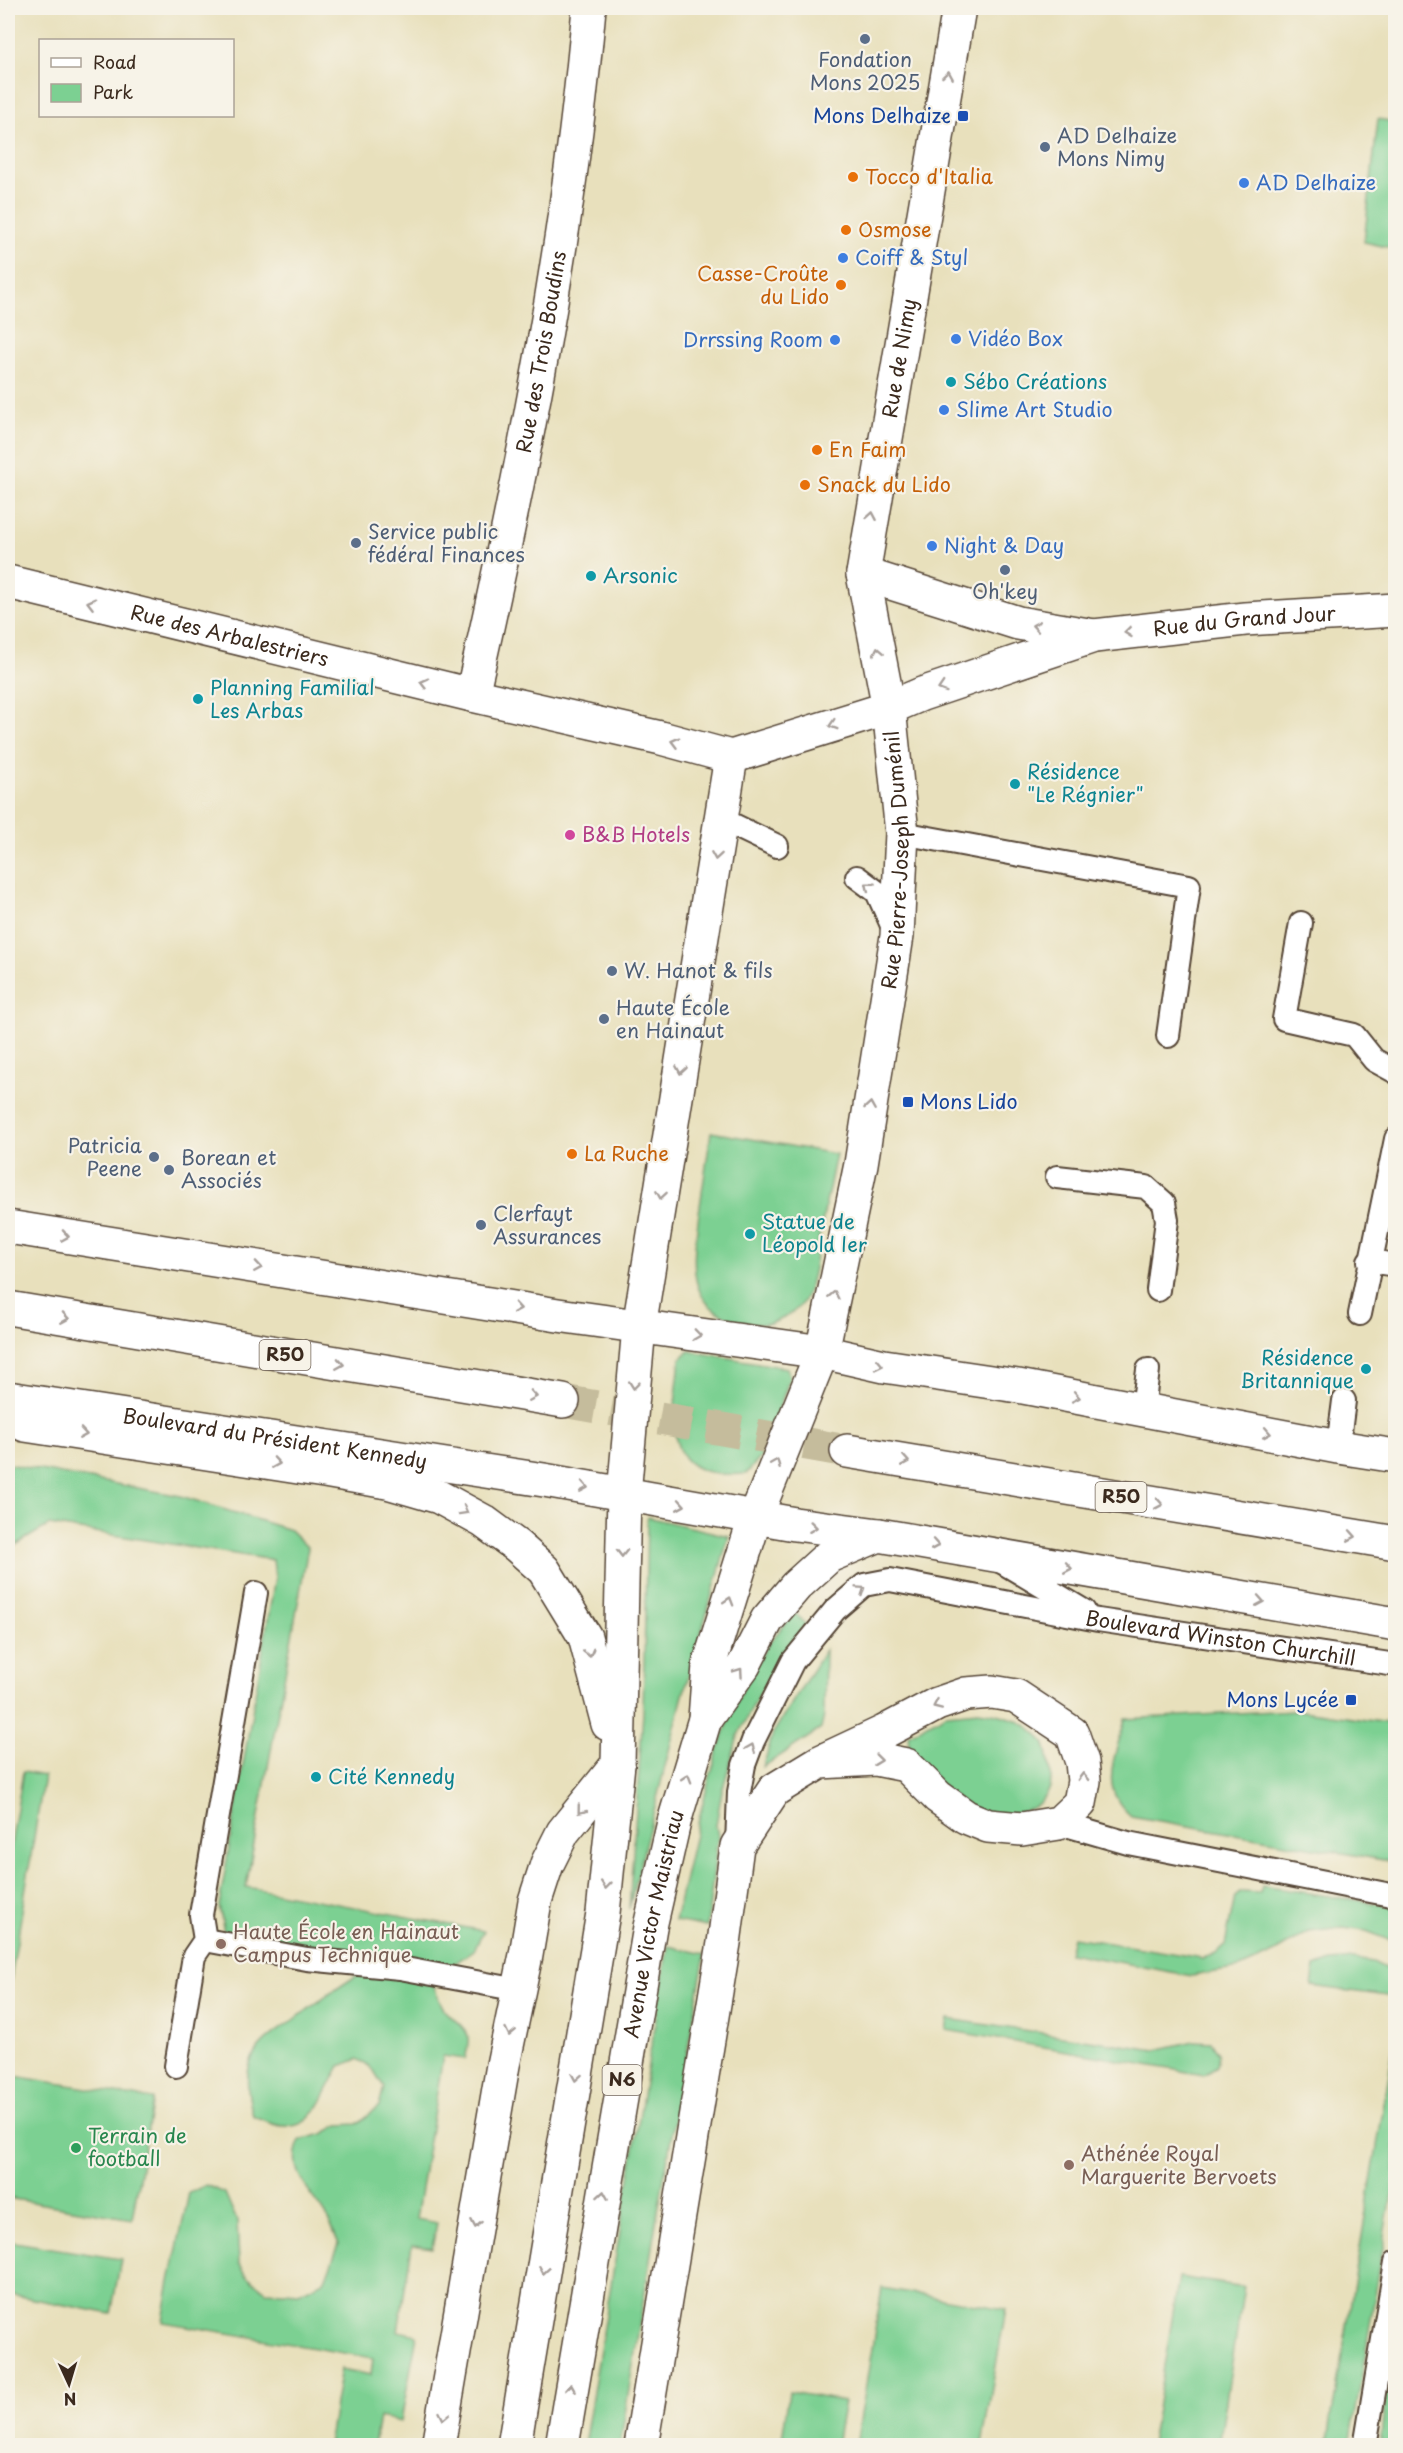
<svg xmlns="http://www.w3.org/2000/svg" width="1403" height="2453" font-family="'Playpen Sans',sans-serif">
	<style>
		.green { fill: #7cd092; stroke: #5c7d58; stroke-width: 1.5 }
		.lines { fill: none; stroke-linecap: round; stroke-linejoin: round }
		.highway-tunnel { stroke: #c5bc9c; stroke-width: 33; stroke-dasharray: 33 16; stroke-linecap: butt }
		.lane-casing { stroke: #554536; stroke-width: 26 }
		.street-casing { stroke: #554536; stroke-width: 36 }
		.secondary-casing { stroke: #554536; stroke-width: 36 }
		.primary-casing { stroke: #554536; stroke-width: 36 }
		.highway-casing { stroke: #554536; stroke-width: 36 }
		.lane { stroke: #fff; stroke-width: 22 }
		.street { stroke: #fff; stroke-width: 33 }
		.secondary { stroke: #fff; stroke-width: 33 }
		.primary { stroke: #fff; stroke-width: 33 }
		.highway { stroke: #fff; stroke-width: 33 }
		.oneway { stroke: #a79f9a }
		.service-dot { fill: #5c6f8a; stroke: #f7f3e8; stroke-width: 2 }
		.transit-dot { fill: #1a4fb4; stroke: #f7f3e8; stroke-width: 2 }
		.food-dot { fill: #e8710a; stroke: #f7f3e8; stroke-width: 2 }
		.shop-dot { fill: #3f7fe0; stroke: #f7f3e8; stroke-width: 2 }
		.culture-dot { fill: #0f9aa8; stroke: #f7f3e8; stroke-width: 2 }
		.hotel-dot { fill: #d1479c; stroke: #f7f3e8; stroke-width: 2 }
		.education-dot { fill: #8d6e63; stroke: #f7f3e8; stroke-width: 2 }
		.leisure-dot { fill: #2e9e5b; stroke: #f7f3e8; stroke-width: 2 }
		.labels { text-anchor: middle; stroke-width: 4.5; stroke-linejoin: round; paint-order: stroke }
		.shield { fill: #f7f3e8; stroke: #73665b; stroke-width: 1.5 }
		.shield-label { font-size: 18px; font-weight: bold; fill: #3b2a1e }
		.service-label { font-size: 20px; fill: #4e5e75; stroke: #f7f3e8; text-anchor: start }
		.transit-label { font-size: 20px; fill: #164399; stroke: #f7f3e8; text-anchor: end }
		.food-label { font-size: 20px; fill: #c56008; stroke: #f7f3e8; text-anchor: start }
		.shop-label { font-size: 20px; fill: #366cbe; stroke: #f7f3e8; text-anchor: start }
		.street-label { font-size: 20px; fill: #3b2a1e; stroke: #f7f3e8 }
		.culture-label { font-size: 20px; fill: #0d838f; stroke: #f7f3e8; text-anchor: start }
		.hotel-label { font-size: 20px; fill: #b23c85; stroke: #f7f3e8; text-anchor: start }
		.education-label { font-size: 20px; fill: #785e54; stroke: #f7f3e8; text-anchor: start }
		.leisure-label { font-size: 20px; fill: #27864d; stroke: #f7f3e8; text-anchor: start }
	</style>
	<rect width="100%" height="100%" fill="#f7f3e8"/>
	<filter id="ink" filterUnits="userSpaceOnUse"><feTurbulence type="fractalNoise" baseFrequency=".0167" numOctaves="2"/><feDisplacementMap in="SourceGraphic" scale="12" xChannelSelector="R" yChannelSelector="G"/><feConvolveMatrix kernelMatrix="1 2 1 2 8 2 1 2 1" color-interpolation-filters="sRGB"/></filter>
	<filter id="wash" filterUnits="userSpaceOnUse"><feTurbulence type="fractalNoise" baseFrequency=".008" numOctaves="4" result="noise"/><feDisplacementMap in="SourceGraphic" scale="24" xChannelSelector="R" yChannelSelector="G"/><feGaussianBlur stdDeviation="1.35" result="paint"/><feColorMatrix in="noise" values="0 0 0 0 0 0 0 0 0 0 0 0 0 0 0 0 0 1.4 0 .05"/><feComposite in="paint" operator="in"/></filter>
	<g filter="url(#wash)">
		<rect width="100%" height="100%" fill="#e8e0bc"/>
		<g class="green">
			<polygon points="1378,119 1395,122 1395,249 1364,242"/>
			<path d="M711,1132L836,1154C830,1183 824,1213 818,1243C815,1261 813,1283 804,1300C796,1314 773,1326 757,1324C685,1315 691,1271 699,1213C703,1186 707,1159 711,1132Z"/>
			<path d="M689,1351L787,1368L790,1378L761,1457L746,1474C656,1480 674,1424 680,1359Z"/>
			<polygon points="8,1464 181,1496 290,1530 308,1548 246,1887 484,1931 474,1950 454,1964 431,1965 307,1950 224,1932 219,1906 275,1578 273,1560 49,1525 14,1546 8,1547"/>
			<polygon points="647,1517 729,1536 682,1699 629,1909 643,1713"/>
			<path d="M795,1613L806,1625L767,1680L739,1733L722,1791L716,1825L718,1836L707,1927L675,1921C697,1829 713,1729 766,1648C774,1635 785,1624 795,1613Z"/>
			<polygon points="825,1650 824,1716 821,1729 763,1767 773,1733"/>
			<path d="M1295,1710L1395,1724V1862L1131,1816C1097,1787 1116,1757 1125,1719Z"/>
			<path d="M978,1711C1001,1713 1029,1721 1043,1741C1047,1747 1048,1756 1049,1763C1051,1770 1052,1783 1049,1790C1038,1817 990,1822 968,1808C950,1796 927,1771 910,1756L908,1735L946,1714Z"/>
			<polygon points="23,1772 44,1776 8,1997 8,1863"/>
			<polygon points="1262,1886 1395,1906 1395,1942 1366,1931 1343,1928 1309,1932 1275,1952 1240,1968 1192,1976 1069,1953 1073,1937 1202,1958 1216,1954 1225,1945 1235,1897 1241,1892 1260,1893"/>
			<polygon points="668,1946 705,1954 657,2216 620,2445 584,2445"/>
			<polygon points="1354,1959 1373,1962 1395,1973 1395,1997 1312,1986 1315,1967 1331,1961"/>
			<path d="M358,1975L398,1976L428,1985L430,1975C434,1985 438,2002 445,2010C463,2031 474,2026 465,2059L443,2056L416,2219L437,2223L432,2248L412,2245L398,2331L417,2335L401,2421L379,2417L374,2445H328L341,2369L371,2375L373,2358L163,2322C169,2279 180,2236 189,2193L206,2185L225,2193L237,2221L239,2263L247,2276L266,2291L299,2293L325,2280L339,2244C334,2234 331,2222 325,2213C310,2189 285,2172 300,2140L323,2134L339,2125L357,2124L379,2106L384,2087L374,2071L358,2059L340,2066C316,2109 310,2145 253,2116C248,2096 243,2071 255,2053C264,2039 281,2029 294,2020C315,2004 335,1989 358,1975Z"/>
			<polygon points="948,2019 1156,2050 1194,2041 1211,2042 1219,2053 1217,2067 1204,2075 946,2030"/>
			<polygon points="1395,2038 1395,2176 1350,2445 1327,2445"/>
			<polygon points="8,2075 153,2099 132,2219 8,2198"/>
			<polygon points="8,2241 121,2259 111,2314 8,2294"/>
			<polygon points="1179,2277 1244,2287 1219,2445 1151,2445"/>
			<polygon points="882,2288 1006,2309 982,2445 856,2445"/>
			<polygon points="1395,2349 1395,2445 1380,2446 1390,2357"/>
			<polygon points="789,2392 844,2401 836,2445 781,2445"/>
		</g>
	</g>
	<g filter="url(#ink)">
		<g class="lines">
			<polyline class="highway-tunnel" points="563,1401 847,1451"/>
			<defs>
				<g id="lane">
					<polyline points="721,819 777,846"/>
					<polyline points="902,833 1189,886 1168,1036"/>
					<polyline points="857,877 877,892 895,932"/>
					<polyline points="1301,923 1284,1019 1354,1035 1374,1060 1396,1072"/>
					<polyline points="1057,1177 1146,1187 1164,1203 1167,1220 1158,1290"/>
					<polyline points="1369,1261 1396,1265"/>
					<polyline points="1360,1314 1396,1139"/>
					<polyline points="1143,1409 1148,1370"/>
					<polyline points="1338,1447 1344,1401"/>
					<polyline points="1002,1562 1084,1611"/>
					<polyline points="1059,1823 1128,1843 1396,1896"/>
					<path id="s1" d="M737,1845L739,1792L744,1765L753,1741L793,1661L835,1610L864,1585L890,1580L1098,1620L1396,1665"/>
					<polyline points="205,1940 307,1959 400,1968 519,1990"/>
					<polyline points="176,2066 194,1956 205,1940 201,1915 256,1593"/>
					<polyline points="1365,2446 1396,2262"/>
				</g>
				<g id="street">
					<polyline points="863,574 1018,623 1094,636"/>
					<path id="s2" d="M472,695C523,468 569,239 589,8"/>
					<polyline points="438,2446 503,2065 526,1955 535,1901 547,1864 563,1832 618,1764"/>
					<polyline points="641,2446 724,1943 737,1846 774,1790 820,1762 884,1732 937,1704 966,1694 992,1692 1016,1696 1072,1733 1082,1762 1084,1781 1080,1803 1059,1823 1022,1829 988,1826 966,1817 938,1797 906,1765 876,1759 820,1762"/>
				</g>
				<g id="secondary">
					<path id="s3" d="M8,582L472,695L661,738L731,757"/>
					<path id="s4" d="M731,757L889,708L922,694L1094,636L1245,619L1396,610"/>
					<polyline points="8,1227 558,1315 822,1352 884,1366 1018,1386 1338,1447 1396,1456"/>
					<path id="s5" d="M8,1398L544,1480L795,1524L879,1535"/>
					<polyline points="624,1494 639,1327 731,757"/>
					<path id="s6" d="M755,1518L822,1352L861,1164L897,936L902,833L889,708L863,574L959,8"/>
				</g>
				<g id="primary">
					<polyline points="8,1416 25,1425 324,1471 387,1482 439,1497 483,1521 517,1546 544,1570 585,1637 608,1724"/>
					<polyline points="705,1719 744,1665 767,1620 796,1586 829,1556 879,1535 1396,1624"/>
					<polyline points="514,2446 603,1913 618,1764 624,1494"/>
					<path id="s7" d="M562,2446L650,1927L674,1822L705,1719L709,1665L755,1518"/>
				</g>
				<g id="highway">
					<polyline points="8,1308 563,1401"/>
					<polyline points="847,1451 1396,1543"/>
				</g>
			</defs>
			<use href="#lane" class="lane-casing"/>
			<use href="#street" class="street-casing"/>
			<use href="#secondary" class="secondary-casing"/>
			<use href="#primary" class="primary-casing"/>
			<use href="#highway" class="highway-casing"/>
			<use href="#lane" class="lane"/>
			<use href="#street" class="street"/>
			<use href="#secondary" class="secondary"/>
			<use href="#primary" class="primary"/>
			<use href="#highway" class="highway"/>
		</g>
		<defs><path id="oneway-chevron" d="M-2-3.5L2.5 0L-2 3.5" fill="none" stroke-width="1.6" stroke-linecap="round" stroke-linejoin="round" transform="scale(1.5)"/></defs>
		<g class="oneway">
			<use href="#oneway-chevron" transform="translate(948 75) rotate(-81)"/>
			<use href="#oneway-chevron" transform="translate(872 516) rotate(-80)"/>
			<use href="#oneway-chevron" transform="translate(91 603) rotate(-166)"/>
			<use href="#oneway-chevron" transform="translate(1036 626) rotate(-170)"/>
			<use href="#oneway-chevron" transform="translate(1128 632) rotate(174)"/>
			<use href="#oneway-chevron" transform="translate(878 651) rotate(-101)"/>
			<use href="#oneway-chevron" transform="translate(424 683) rotate(-166)"/>
			<use href="#oneway-chevron" transform="translate(942 688) rotate(162)"/>
			<use href="#oneway-chevron" transform="translate(833 725) rotate(163)"/>
			<use href="#oneway-chevron" transform="translate(675 742) rotate(-165)"/>
			<use href="#oneway-chevron" transform="translate(716 856) rotate(99)"/>
			<use href="#oneway-chevron" transform="translate(869 886) rotate(-141)"/>
			<use href="#oneway-chevron" transform="translate(681 1070) rotate(99)"/>
			<use href="#oneway-chevron" transform="translate(870 1106) rotate(-81)"/>
			<use href="#oneway-chevron" transform="translate(661 1195) rotate(99)"/>
			<use href="#oneway-chevron" transform="translate(65 1236) rotate(9)"/>
			<use href="#oneway-chevron" transform="translate(258 1267) rotate(9)"/>
			<use href="#oneway-chevron" transform="translate(834 1295) rotate(-78)"/>
			<use href="#oneway-chevron" transform="translate(517 1308) rotate(9)"/>
			<use href="#oneway-chevron" transform="translate(65 1318) rotate(9)"/>
			<use href="#oneway-chevron" transform="translate(697 1335) rotate(8)"/>
			<use href="#oneway-chevron" transform="translate(340 1364) rotate(9)"/>
			<use href="#oneway-chevron" transform="translate(879 1365) rotate(12)"/>
			<use href="#oneway-chevron" transform="translate(634 1385) rotate(96)"/>
			<use href="#oneway-chevron" transform="translate(533 1396) rotate(9)"/>
			<use href="#oneway-chevron" transform="translate(1076 1397) rotate(11)"/>
			<use href="#oneway-chevron" transform="translate(1267 1433) rotate(11)"/>
			<use href="#oneway-chevron" transform="translate(83 1434) rotate(9)"/>
			<use href="#oneway-chevron" transform="translate(905 1461) rotate(10)"/>
			<use href="#oneway-chevron" transform="translate(276 1463) rotate(9)"/>
			<use href="#oneway-chevron" transform="translate(776 1463) rotate(-67)"/>
			<use href="#oneway-chevron" transform="translate(584 1487) rotate(10)"/>
			<use href="#oneway-chevron" transform="translate(1159 1504) rotate(10)"/>
			<use href="#oneway-chevron" transform="translate(681 1505) rotate(10)"/>
			<use href="#oneway-chevron" transform="translate(464 1511) rotate(29)"/>
			<use href="#oneway-chevron" transform="translate(813 1527) rotate(7)"/>
			<use href="#oneway-chevron" transform="translate(1352 1536) rotate(10)"/>
			<use href="#oneway-chevron" transform="translate(935 1545) rotate(10)"/>
			<use href="#oneway-chevron" transform="translate(622 1553) rotate(91)"/>
			<use href="#oneway-chevron" transform="translate(1068 1568) rotate(10)"/>
			<use href="#oneway-chevron" transform="translate(861 1590) rotate(-34)"/>
			<use href="#oneway-chevron" transform="translate(729 1601) rotate(-73)"/>
			<use href="#oneway-chevron" transform="translate(1260 1601) rotate(10)"/>
			<use href="#oneway-chevron" transform="translate(589 1653) rotate(76)"/>
			<use href="#oneway-chevron" transform="translate(739 1672) rotate(-55)"/>
			<use href="#oneway-chevron" transform="translate(937 1705) rotate(156)"/>
			<use href="#oneway-chevron" transform="translate(751 1748) rotate(-68)"/>
			<use href="#oneway-chevron" transform="translate(878 1760) rotate(7)"/>
			<use href="#oneway-chevron" transform="translate(1083 1777) rotate(-91)"/>
			<use href="#oneway-chevron" transform="translate(687 1778) rotate(-73)"/>
			<use href="#oneway-chevron" transform="translate(581 1810) rotate(129)"/>
			<use href="#oneway-chevron" transform="translate(606 1885) rotate(96)"/>
			<use href="#oneway-chevron" transform="translate(510 2032) rotate(102)"/>
			<use href="#oneway-chevron" transform="translate(576 2077) rotate(100)"/>
			<use href="#oneway-chevron" transform="translate(603 2195) rotate(-81)"/>
			<use href="#oneway-chevron" transform="translate(476 2224) rotate(100)"/>
			<use href="#oneway-chevron" transform="translate(544 2270) rotate(100)"/>
			<use href="#oneway-chevron" transform="translate(571 2388) rotate(-81)"/>
			<use href="#oneway-chevron" transform="translate(444 2416) rotate(101)"/>
		</g>
	</g>
	<g class="service-dot">
		<circle cx="865" cy="39" r="6"/>
		<circle cx="1045" cy="147" r="6"/>
		<circle cx="356" cy="543" r="6"/>
		<circle cx="1005" cy="570" r="6"/>
		<circle cx="612" cy="971" r="6"/>
		<circle cx="604" cy="1019" r="6"/>
		<circle cx="154" cy="1157" r="6"/>
		<circle cx="169" cy="1170" r="6"/>
		<circle cx="481" cy="1225" r="6"/>
	</g>
	<g class="transit-dot">
		<rect x="957" y="110" width="12" height="12" rx="3"/>
		<rect x="902" y="1096" width="12" height="12" rx="3"/>
		<rect x="1345" y="1694" width="12" height="12" rx="3"/>
	</g>
	<g class="food-dot">
		<circle cx="853" cy="177" r="6"/>
		<circle cx="846" cy="230" r="6"/>
		<circle cx="841" cy="285" r="6"/>
		<circle cx="817" cy="450" r="6"/>
		<circle cx="805" cy="485" r="6"/>
		<circle cx="572" cy="1154" r="6"/>
	</g>
	<g class="shop-dot">
		<circle cx="1244" cy="183" r="6"/>
		<circle cx="843" cy="258" r="6"/>
		<circle cx="956" cy="339" r="6"/>
		<circle cx="835" cy="340" r="6"/>
		<circle cx="944" cy="410" r="6"/>
		<circle cx="932" cy="546" r="6"/>
	</g>
	<g class="culture-dot">
		<circle cx="951" cy="382" r="6"/>
		<circle cx="591" cy="576" r="6"/>
		<circle cx="198" cy="699" r="6"/>
		<circle cx="1015" cy="784" r="6"/>
		<circle cx="750" cy="1234" r="6"/>
		<circle cx="1366" cy="1369" r="6"/>
		<circle cx="316" cy="1777" r="6"/>
	</g>
	<circle class="hotel-dot" cx="570" cy="835" r="6"/>
	<g class="education-dot">
		<circle cx="221" cy="1944" r="6"/>
		<circle cx="1069" cy="2165" r="6"/>
	</g>
	<circle class="leisure-dot" cx="76" cy="2148" r="6"/>
	<g class="labels">
		<g class="shield">
			<rect x="259.5" y="1340" width="51" height="30" rx="4.5"/>
			<rect x="1095.5" y="1482" width="51" height="30" rx="4.5"/>
			<rect x="602.5" y="2065" width="39" height="30" rx="4.5"/>
		</g>
		<g class="shield-label">
			<text x="285" y="1361">R50</text>
			<text x="1121" y="1503">R50</text>
			<text x="622" y="2086">N6</text>
		</g>
		<g class="service-label">
			<text x="865" y="67" text-anchor="middle">Fondation<tspan x="865" dy="23">Mons 2025</tspan></text>
			<text x="1057" y="143">AD Delhaize<tspan x="1057" dy="23">Mons Nimy</tspan></text>
			<text x="368" y="539">Service public<tspan x="368" dy="23">fédéral Finances</tspan></text>
			<text x="1005" y="599" text-anchor="middle">Oh'key</text>
			<text x="624" y="978">W. Hanot &amp; fils</text>
			<text x="616" y="1015">Haute École<tspan x="616" dy="23">en Hainaut</tspan></text>
			<text x="142" y="1153" text-anchor="end">Patricia<tspan x="142" dy="23">Peene</tspan></text>
			<text x="181" y="1165">Borean et<tspan x="181" dy="23">Associés</tspan></text>
			<text x="493" y="1221">Clerfayt<tspan x="493" dy="23">Assurances</tspan></text>
		</g>
		<g class="transit-label">
			<text x="951" y="123">Mons Delhaize</text>
			<text x="920" y="1109" text-anchor="start">Mons Lido</text>
			<text x="1339" y="1707">Mons Lycée</text>
		</g>
		<g class="food-label">
			<text x="865" y="184">Tocco d'Italia</text>
			<text x="858" y="237">Osmose</text>
			<text x="829" y="281" text-anchor="end">Casse-Croûte<tspan x="829" dy="23">du Lido</tspan></text>
			<text x="829" y="457">En Faim</text>
			<text x="817" y="492">Snack du Lido</text>
			<text x="584" y="1161">La Ruche</text>
		</g>
		<g class="shop-label">
			<text x="1256" y="190">AD Delhaize</text>
			<text x="855" y="265">Coiff &amp; Styl</text>
			<text x="968" y="346">Vidéo Box</text>
			<text x="823" y="347" text-anchor="end">Drrssing Room</text>
			<text x="956" y="417">Slime Art Studio</text>
			<text x="944" y="553">Night &amp; Day</text>
		</g>
		<g class="street-label">
			<text dy="7" stroke="none"><textPath href="#s2" startOffset="350">Rue des Trois Boudins</textPath></text>
			<text dy="7" stroke="none"><textPath href="#s6" startOffset="1186">Rue de Nimy</textPath></text>
			<text dy="7" stroke="none"><textPath href="#s4" startOffset="534">Rue du Grand Jour</textPath></text>
			<text dy="7" stroke="none"><textPath href="#s3" startOffset="228">Rue des Arbalestriers</textPath></text>
			<text dy="7" stroke="none"><textPath href="#s6" startOffset="678">Rue Pierre-Joseph Duménil</textPath></text>
			<text dy="7" stroke="none"><textPath href="#s5" startOffset="270">Boulevard du Président Kennedy</textPath></text>
			<text dy="7" stroke="none"><textPath href="#s1" startOffset="662">Boulevard Winston Churchill</textPath></text>
			<text dy="7" stroke="none"><textPath href="#s7" startOffset="530">Avenue Victor Maistriau</textPath></text>
		</g>
		<g class="culture-label">
			<text x="963" y="389">Sébo Créations</text>
			<text x="603" y="583">Arsonic</text>
			<text x="210" y="695">Planning Familial<tspan x="210" dy="23">Les Arbas</tspan></text>
			<text x="1027" y="779">Résidence<tspan x="1027" dy="23">"Le Régnier"</tspan></text>
			<text x="762" y="1229">Statue de<tspan x="762" dy="23">Léopold Ier</tspan></text>
			<text x="1354" y="1365" text-anchor="end">Résidence<tspan x="1354" dy="23">Britannique</tspan></text>
			<text x="328" y="1784">Cité Kennedy</text>
		</g>
		<g class="hotel-label">
			<text x="582" y="842">B&amp;B Hotels</text>
		</g>
		<g class="education-label">
			<text x="233" y="1939">Haute École en Hainaut<tspan x="233" dy="23">Campus Technique</tspan></text>
			<text x="1081" y="2161">Athénée Royal<tspan x="1081" dy="23">Marguerite Bervoets</tspan></text>
		</g>
		<g class="leisure-label">
			<text x="88" y="2143">Terrain de<tspan x="88" dy="23">football</tspan></text>
		</g>
	</g>
	<rect width="1403" height="2453" fill="none" stroke="#f7f3e8" stroke-width="30"/>
	<rect x="39" y="39" width="195" height="78" fill="#f7f3e8" stroke="#aca397" stroke-width="1.5"/>
	<rect x="51" y="58" width="30" height="9" fill="#ffffff" stroke="#aca397" stroke-width="1.5"/>
	<text x="93" y="69" font-size="18" fill="#3b2a1e">Road</text>
	<rect x="51" y="84" width="30" height="18" fill="#7cd092" stroke="#aca397" stroke-width="1.5"/>
	<text x="93" y="99" font-size="18" fill="#3b2a1e">Park</text>
	<g transform="translate(69 2384) rotate(176)" stroke="#f7f3e8" stroke-width="4.5" paint-order="stroke">
	<path d="M0-4.5L10 22L0 15L-10 22Z" fill="#3b2a1e"/>
	<text y="-9" font-size="16" font-weight="bold" text-anchor="middle" fill="#3b2a1e">N</text>
	</g>
</svg>
